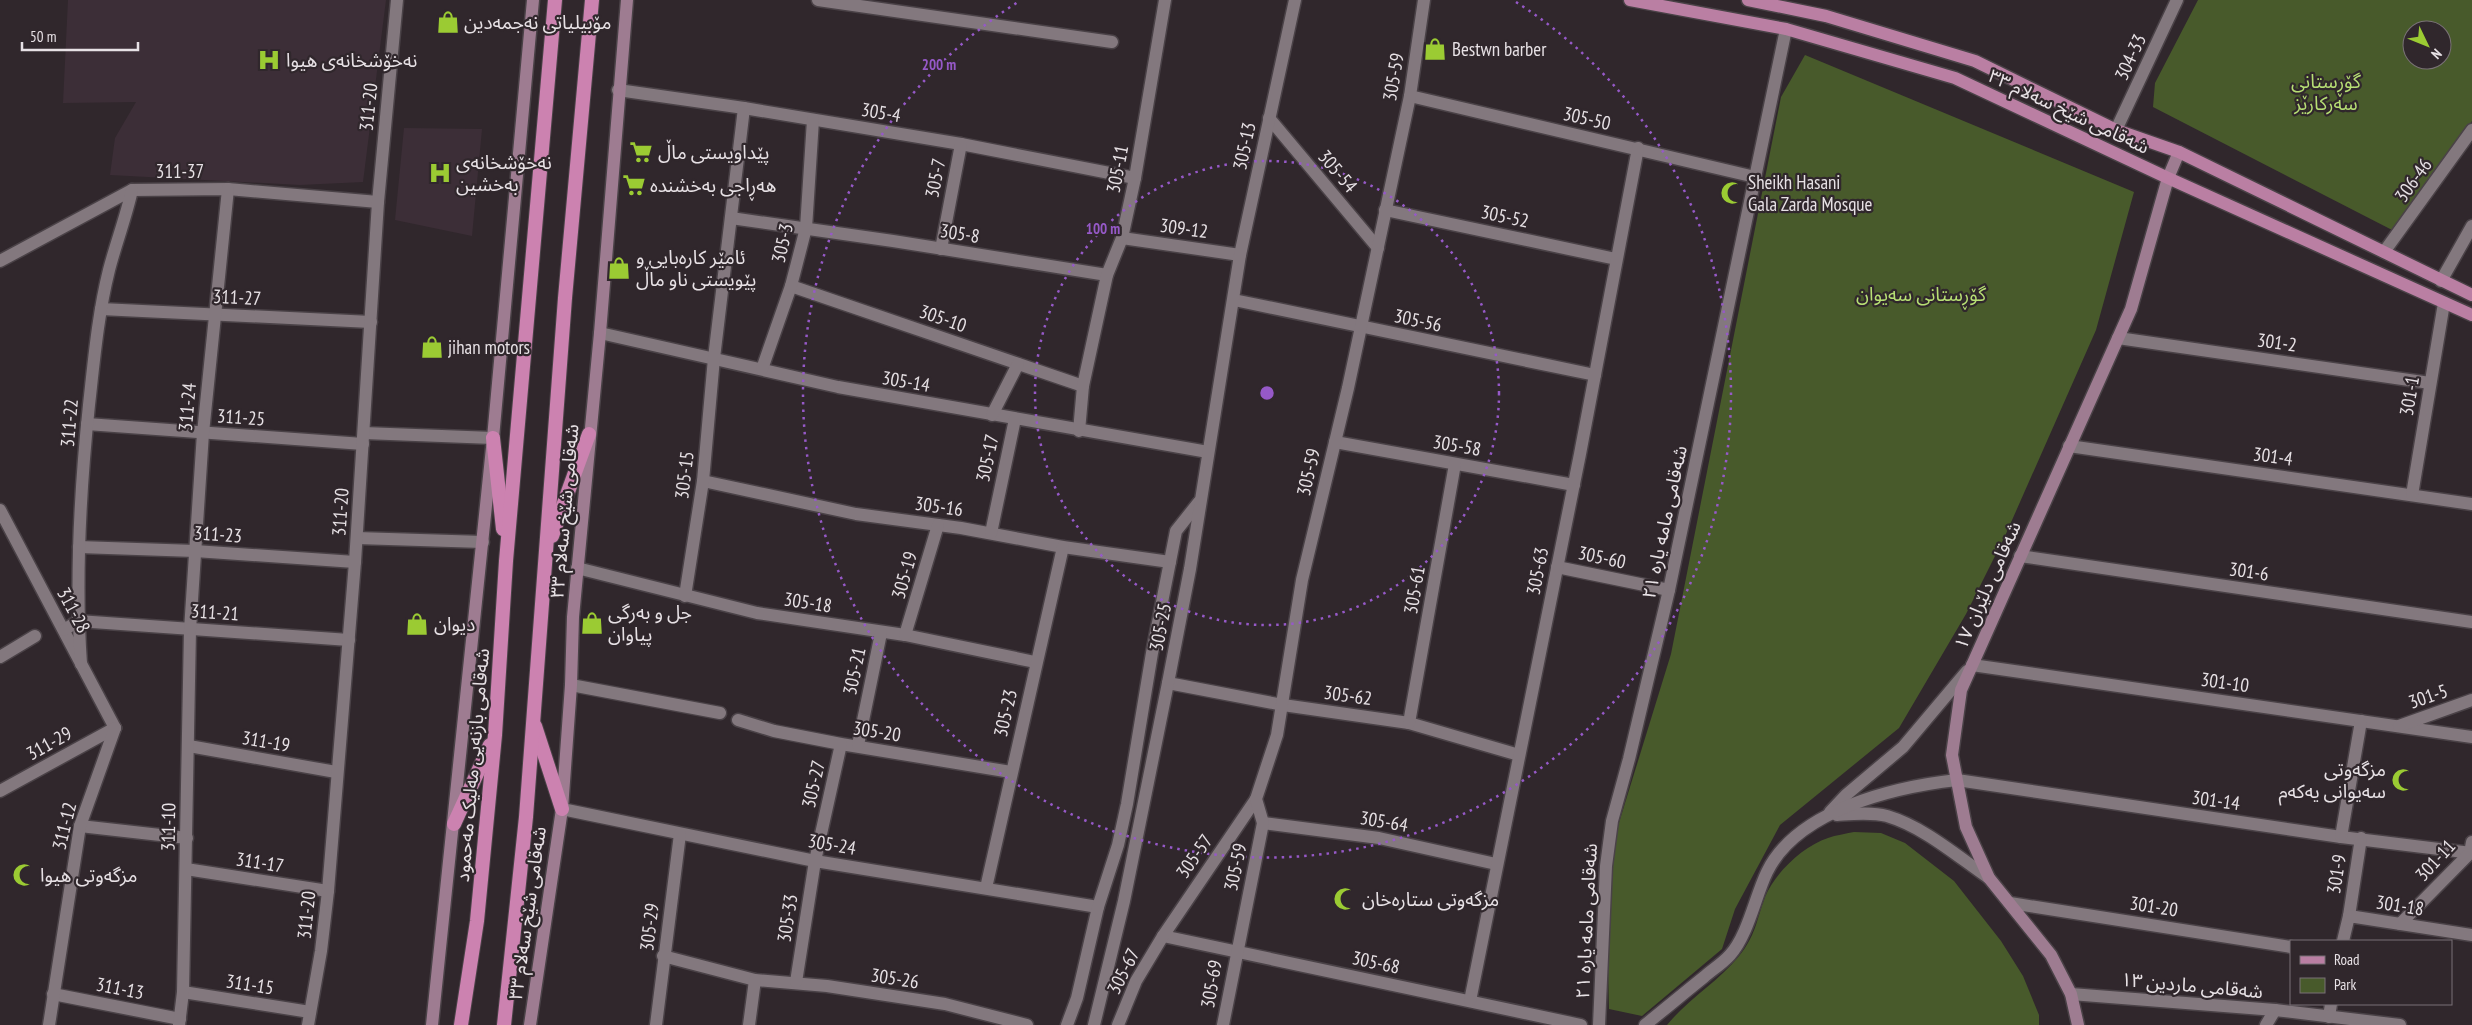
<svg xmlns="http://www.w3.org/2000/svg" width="2472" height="1025" font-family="'PT Sans Narrow','Noto Sans Arabic',sans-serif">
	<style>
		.built { fill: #3c2e37 }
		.green { fill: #485a2b; fill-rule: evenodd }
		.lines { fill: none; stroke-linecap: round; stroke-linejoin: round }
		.minor-casing { stroke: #4a4247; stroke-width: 15 }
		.tertiary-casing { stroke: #4a4247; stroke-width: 15 }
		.secondary-casing { stroke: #4a4247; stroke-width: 15 }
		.primary-casing { stroke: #4a4247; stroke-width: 15 }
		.trunk-casing { stroke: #4a4247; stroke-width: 16 }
		.minor { stroke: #83787e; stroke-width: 12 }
		.tertiary { stroke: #83787e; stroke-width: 12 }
		.secondary { stroke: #9e7c91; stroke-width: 12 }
		.primary { stroke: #ba7fa3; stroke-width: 12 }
		.trunk { stroke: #cc82b0; stroke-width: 14 }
		.ring { fill: none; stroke: #9659c8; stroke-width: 2.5; stroke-dasharray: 2.5 5 }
		.labels { text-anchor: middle; stroke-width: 4.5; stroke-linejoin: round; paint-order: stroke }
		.poi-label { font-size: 19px; fill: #e7e1e5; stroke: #30272c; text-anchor: start }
		.street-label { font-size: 19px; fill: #e7e1e5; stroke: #30272c }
		.park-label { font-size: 19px; fill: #b7df74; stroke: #30272c }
		.centre { fill: #9659c8; stroke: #30272c; stroke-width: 2.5 }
		.ring-label { font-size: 15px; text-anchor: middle; font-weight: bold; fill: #9659c8; stroke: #30272c; stroke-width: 4.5; stroke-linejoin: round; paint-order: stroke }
	</style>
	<rect width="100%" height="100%" fill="#30272c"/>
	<g class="built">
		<polygon points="68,0 386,0 363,182 300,185 110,175 115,138 136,102 63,103"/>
		<polygon points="404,128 482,129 472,236 395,220"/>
	</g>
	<g class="green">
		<path d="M2198,0H2472V121L2396,232L2153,107L2155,83ZM2412,30H2442V60H2412Z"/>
		<polygon points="1805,55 2134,192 2096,330 2005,536 1966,614 1899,728 1780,825 1735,909 1722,949 1642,1016 1609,1009 1606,886 1613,842 1671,654 1781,97"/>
		<path d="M1854,832L1881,833L1905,843L1954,881L2001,941L2023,976L2039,1015V1025H1667C1688,999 1718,982 1739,956C1756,935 1756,921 1765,897C1775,873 1803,846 1828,838C1836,835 1845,834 1854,832Z"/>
	</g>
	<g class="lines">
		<defs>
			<g id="minor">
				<polyline points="818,0 1112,42"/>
				<polyline points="618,90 744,108 961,144 1135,178"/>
				<polyline points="1410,96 1755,177"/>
				<polyline points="1269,118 1378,248"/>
				<polyline points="2116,130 2177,0"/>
				<polyline points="1385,210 1616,259"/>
				<polyline points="731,218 893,241 1107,275"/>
				<polyline points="1122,238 1240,255"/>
				<polyline points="941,249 961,144"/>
				<polyline points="2384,252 2472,130"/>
				<polyline points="0,261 132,190 228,189 378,202"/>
				<polyline points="2441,281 2472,226"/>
				<polyline points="791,286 1083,386"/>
				<polyline points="1234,300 1595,375"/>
				<polyline points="101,309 371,322"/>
				<polyline points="600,333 838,387 1208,452"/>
				<polyline points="2118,338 2430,383"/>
				<polyline points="762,369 791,286 806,228 813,120"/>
				<polyline points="992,415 1018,364"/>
				<polyline points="87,424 363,444"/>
				<polyline points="1079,431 1083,386 1107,275 1122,238 1135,178 1165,0"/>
				<polyline points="364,433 493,438"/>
				<polyline points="1335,442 1574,485"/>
				<polyline points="2069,446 2472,504"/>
				<polyline points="703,481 856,514 961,528 1063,547 1170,562"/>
				<polyline points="2412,495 2444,303"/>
				<polyline points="0,510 115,728"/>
				<polyline points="991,533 1015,419"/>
				<polyline points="357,538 483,542"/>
				<polyline points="79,547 195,551 355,562"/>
				<polyline points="2020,556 2472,622"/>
				<polyline points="1557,567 1669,590"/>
				<polyline points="577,568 757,613 905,635 1035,662"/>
				<polyline points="685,596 703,481 714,358 744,108"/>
				<polyline points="64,630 78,621 349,640"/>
				<polyline points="905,635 938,525"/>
				<polyline points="0,657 35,636"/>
				<path d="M81,664C75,578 80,491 89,405C94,360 98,314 109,270C116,243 126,217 132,190"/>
				<polyline points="1972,665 2472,737"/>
				<polyline points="1168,683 1283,705 1409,723 1519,755"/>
				<polyline points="571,685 720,713"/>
				<polyline points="738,720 774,731 841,744 1011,772"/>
				<polyline points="1409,723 1455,464"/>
				<polyline points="2399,726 2472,700"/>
				<polyline points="858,745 881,633"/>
				<polyline points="189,746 336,772"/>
				<polyline points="1957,780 2341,837 2472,853"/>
				<polyline points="0,791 115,728"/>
				<polyline points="562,809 815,861 1098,907"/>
				<polyline points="1263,823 1379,838 1496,864"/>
				<polyline points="80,826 187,838"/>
				<polyline points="2341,837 2361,721"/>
				<polyline points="186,869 328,891"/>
				<polyline points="986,888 1063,547"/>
				<polyline points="2010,903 2291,947"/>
				<polyline points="2349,916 2361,838"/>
				<polyline points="2400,924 2470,853 2472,842"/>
				<polyline points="1163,936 1581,1025"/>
				<polyline points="2343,941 2349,916 2472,935"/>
				<polyline points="663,956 755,980 827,986 945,1004 1027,1025"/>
				<polyline points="796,982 815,861 841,744"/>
				<polyline points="183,992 310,1012"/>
				<polyline points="53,994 180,1019"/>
				<polyline points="1470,1001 1580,454 1638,148"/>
				<polyline points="2329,1017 2331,1004"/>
				<polyline points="49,1025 80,826 115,728"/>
				<polyline points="179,1025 183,992 190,630 203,433 228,189"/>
				<polyline points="308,1025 321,951 328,891 355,562 378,202 397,0"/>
				<polyline points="656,1025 680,834"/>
				<polyline points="749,1025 755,980"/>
				<polyline points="1067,1025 1077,998 1098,907 1118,845 1127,804 1152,653 1176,531 1199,502"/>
				<polyline points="1094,1025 1124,901 1168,683 1190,569 1240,255 1295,0"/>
				<polyline points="1118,1025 1136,981 1163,936 1256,799"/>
				<polyline points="1223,1025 1263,823 1256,799 1277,735 1302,580 1348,388 1410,96 1424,0"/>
				<polyline points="2266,1025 2275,1010"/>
			</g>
			<g id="tertiary">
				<polyline points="1830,812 1846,795 1903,747 1967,671"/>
				<path d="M1837,815C1853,814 1871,812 1887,816C1924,827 1957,856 1989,878"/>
				<polyline points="2071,994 2275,1010 2400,1025"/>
				<polyline points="1599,1025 1606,866 1612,821 1629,759 1669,590 1786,29"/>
				<path d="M1645,1025C1665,1009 1684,993 1704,977C1712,970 1723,963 1730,955C1748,935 1755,897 1767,872C1797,810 1894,787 1957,780"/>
			</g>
			<g id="secondary">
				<polyline points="432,1025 493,438 533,0"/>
				<polyline points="530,1025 562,809 571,685 573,617 600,333 627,0"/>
				<polyline points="2078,1025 2071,994 2051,955 1989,878 1966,827 1952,755 1961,690 2131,309 2168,178 2179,152"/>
			</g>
			<g id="primary">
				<polyline points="1630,0 1786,29 1955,78 2168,178 2472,315"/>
				<polyline points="1748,0 1826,16 1975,61 2116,130 2179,152 2472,295"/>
			</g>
			<g id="trunk">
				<polyline points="493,438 503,529"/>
				<polyline points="552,536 589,434"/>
				<polyline points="535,726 562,809"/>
				<polyline points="454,824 490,745"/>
				<polyline points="461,1025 477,921 495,735 506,561 555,0"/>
				<polyline points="504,1025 526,817 565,298 592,0"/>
			</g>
		</defs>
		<use href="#minor" class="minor-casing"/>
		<use href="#tertiary" class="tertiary-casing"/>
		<use href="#secondary" class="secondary-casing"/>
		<use href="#primary" class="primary-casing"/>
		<use href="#trunk" class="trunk-casing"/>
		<use href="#minor" class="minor"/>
		<use href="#tertiary" class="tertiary"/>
		<use href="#secondary" class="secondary"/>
		<use href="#primary" class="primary"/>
		<use href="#trunk" class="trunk"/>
	</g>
	<g class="ring">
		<circle cx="1267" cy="393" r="232"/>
		<path d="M1516 2A464 464 0 1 1 1018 2"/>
	</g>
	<defs>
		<symbol id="shop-bare" viewBox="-9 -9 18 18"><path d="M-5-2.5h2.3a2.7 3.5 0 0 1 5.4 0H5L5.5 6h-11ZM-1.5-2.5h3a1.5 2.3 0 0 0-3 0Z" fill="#9bcb33" stroke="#30272c" stroke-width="2.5" paint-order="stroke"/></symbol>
		<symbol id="hospital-bare" viewBox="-9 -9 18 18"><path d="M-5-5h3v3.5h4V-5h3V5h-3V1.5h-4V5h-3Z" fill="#9bcb33" stroke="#30272c" stroke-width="2.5" paint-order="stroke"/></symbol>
		<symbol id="supermarket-bare" viewBox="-9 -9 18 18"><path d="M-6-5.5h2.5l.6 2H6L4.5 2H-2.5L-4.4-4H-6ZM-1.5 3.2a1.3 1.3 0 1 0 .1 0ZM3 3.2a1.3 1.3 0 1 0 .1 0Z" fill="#9bcb33" stroke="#30272c" stroke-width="2.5" paint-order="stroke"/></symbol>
		<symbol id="mosque-bare" viewBox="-9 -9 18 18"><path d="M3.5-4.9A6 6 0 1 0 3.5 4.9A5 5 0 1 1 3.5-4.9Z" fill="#9bcb33" stroke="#30272c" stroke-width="2.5" paint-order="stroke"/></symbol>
	</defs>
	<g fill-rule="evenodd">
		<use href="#shop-bare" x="432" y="6" width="32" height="32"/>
		<use href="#shop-bare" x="1419" y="33" width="32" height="32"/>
		<use href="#hospital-bare" x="253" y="44" width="32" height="32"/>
		<use href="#supermarket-bare" x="625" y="136" width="32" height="32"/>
		<use href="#hospital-bare" x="424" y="157" width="32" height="32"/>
		<use href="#supermarket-bare" x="618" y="169" width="32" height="32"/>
		<use href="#mosque-bare" x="1716" y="177" width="32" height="32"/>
		<use href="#shop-bare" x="603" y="252" width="32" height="32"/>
		<use href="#shop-bare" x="416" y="331" width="32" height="32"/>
		<use href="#shop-bare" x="576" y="607" width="32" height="32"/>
		<use href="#shop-bare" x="401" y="608" width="32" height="32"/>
		<use href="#mosque-bare" x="2387" y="764" width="32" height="32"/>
		<use href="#mosque-bare" x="8" y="859" width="32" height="32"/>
		<use href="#mosque-bare" x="1329" y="883" width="32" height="32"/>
	</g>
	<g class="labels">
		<g class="poi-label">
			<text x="464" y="29">مۆبیلیاتی نەجمەدین</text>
			<text x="1452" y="56">Bestwn barber</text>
			<text x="286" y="67">نەخۆشخانەی هیوا</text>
			<text x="658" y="159">پێداویستی ماڵ</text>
			<text x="456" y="169">نەخۆشخانەی<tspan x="456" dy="22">بەخشین</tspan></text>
			<text x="1748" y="189">Sheikh Hasani<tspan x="1748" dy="22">Gala Zarda Mosque</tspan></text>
			<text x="650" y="192">هەڕاجی بەخشندە</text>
			<text x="636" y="264">ئامێر کارەبایی و<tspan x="636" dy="22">پێویستی ناو ماڵ</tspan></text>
			<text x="448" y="354">jihan motors</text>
			<text x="608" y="619">جل و بەرگی<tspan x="608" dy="22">پیاوان</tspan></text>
			<text x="434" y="631">دیوان</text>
			<text x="2386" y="776" text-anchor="end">مزگەوتی<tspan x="2386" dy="22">سەیوانی یەکەم</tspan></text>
			<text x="40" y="882">مزگەوتی هیوا</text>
			<text x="1362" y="906">مزگەوتی ستارەخان</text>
		</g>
		<g class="street-label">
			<text transform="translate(2130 57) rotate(-65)" y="7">304-33</text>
			<text transform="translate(1393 77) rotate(-80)" y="7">305-59</text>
			<text transform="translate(368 107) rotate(-84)" y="7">311-20</text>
			<text transform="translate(2069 111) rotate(25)" y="7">شەقامی شێخ سەلام ٣٣</text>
			<text transform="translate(881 112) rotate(10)" y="7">305-4</text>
			<text transform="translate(1587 118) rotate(13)" y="7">305-50</text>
			<text transform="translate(1244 146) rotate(-78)" y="7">305-13</text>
			<text transform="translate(1117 169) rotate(-79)" y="7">305-11</text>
			<text x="180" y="178">311-37</text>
			<text transform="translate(1338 171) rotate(50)" y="7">305-54</text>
			<text transform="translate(935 178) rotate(-79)" y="7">305-7</text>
			<text transform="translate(2413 180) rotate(-54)" y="7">306-46</text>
			<text transform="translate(1505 216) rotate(12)" y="7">305-52</text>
			<text transform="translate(1184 228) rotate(8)" y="7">309-12</text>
			<text transform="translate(960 233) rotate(9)" y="7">305-8</text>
			<text transform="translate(782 243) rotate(-77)" y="7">305-3</text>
			<text transform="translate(237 297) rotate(3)" y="7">311-27</text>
			<text transform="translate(943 318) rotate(19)" y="7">305-10</text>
			<text transform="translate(1418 320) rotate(12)" y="7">305-56</text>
			<text transform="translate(2277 342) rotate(8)" y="7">301-2</text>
			<text transform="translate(906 381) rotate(10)" y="7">305-14</text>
			<text transform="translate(2409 396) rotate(-80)" y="7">301-1</text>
			<text transform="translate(187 407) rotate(-85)" y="7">311-24</text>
			<text transform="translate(241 417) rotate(4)" y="7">311-25</text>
			<text transform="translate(69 423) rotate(-85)" y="7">311-22</text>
			<text transform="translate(1457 445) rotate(10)" y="7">305-58</text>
			<text transform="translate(2273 456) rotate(8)" y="7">301-4</text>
			<text transform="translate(987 458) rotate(-78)" y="7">305-17</text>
			<text transform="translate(1308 472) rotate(-77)" y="7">305-59</text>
			<text transform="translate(684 475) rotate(-83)" y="7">305-15</text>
			<text transform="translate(939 506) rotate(8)" y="7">305-16</text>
			<text transform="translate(564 511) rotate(-85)" y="7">شەقامی شێخ سەلام ٣٣</text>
			<text transform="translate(340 512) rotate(-86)" y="7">311-20</text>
			<text transform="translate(1664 522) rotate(-78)" y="7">شەقامی مامە یارە ٢١</text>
			<text transform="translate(218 534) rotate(4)" y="7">311-23</text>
			<text transform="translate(1602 557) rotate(12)" y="7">305-60</text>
			<text transform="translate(1537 571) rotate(-79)" y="7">305-63</text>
			<text transform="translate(2249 571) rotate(8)" y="7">301-6</text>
			<text transform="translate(904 575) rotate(-74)" y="7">305-19</text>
			<text transform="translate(1987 585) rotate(-66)" y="7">شەقامی دلێران ١٧</text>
			<text transform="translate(1414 590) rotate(-80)" y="7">305-61</text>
			<text transform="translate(808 602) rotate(9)" y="7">305-18</text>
			<text transform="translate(74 610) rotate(62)" y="7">311-28</text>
			<text transform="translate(215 612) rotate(4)" y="7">311-21</text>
			<text transform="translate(1160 627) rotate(-79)" y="7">305-25</text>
			<text transform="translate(854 671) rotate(-78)" y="7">305-21</text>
			<text transform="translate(2225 682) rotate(8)" y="7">301-10</text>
			<text transform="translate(1348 695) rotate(8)" y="7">305-62</text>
			<text transform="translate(2428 696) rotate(-19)" y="7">301-5</text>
			<text transform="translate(1005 713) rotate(-77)" y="7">305-23</text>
			<text transform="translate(877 731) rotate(9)" y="7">305-20</text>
			<text transform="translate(266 741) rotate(10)" y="7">311-19</text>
			<text transform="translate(49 743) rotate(-29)" y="7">311-29</text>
			<text transform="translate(472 765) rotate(-85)" y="7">شەقامی بازنەیی مەلیک مەحمود</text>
			<text transform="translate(813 784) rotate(-77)" y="7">305-27</text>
			<text transform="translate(2216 800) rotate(8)" y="7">301-14</text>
			<text transform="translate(1384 821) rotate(10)" y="7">305-64</text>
			<text transform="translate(64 826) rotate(-76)" y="7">311-12</text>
			<text transform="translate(168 827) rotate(-89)" y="7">311-10</text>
			<text transform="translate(832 844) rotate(10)" y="7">305-24</text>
			<text transform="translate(1194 856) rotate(-55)" y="7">305-57</text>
			<text transform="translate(2435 860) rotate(-47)" y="7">301-11</text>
			<text transform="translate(260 862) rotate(9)" y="7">311-17</text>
			<text transform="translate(1235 867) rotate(-78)" y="7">305-59</text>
			<text transform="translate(2336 874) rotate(-81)" y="7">301-9</text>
			<text transform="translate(2400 905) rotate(9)" y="7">301-18</text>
			<text transform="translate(2154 906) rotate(9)" y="7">301-20</text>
			<text transform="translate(527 913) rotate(-82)" y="7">شەقامی شێخ سەلام ٣٣</text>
			<text transform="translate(306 915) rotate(-84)" y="7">311-20</text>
			<text transform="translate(787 918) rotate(-81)" y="7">305-33</text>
			<text transform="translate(1586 921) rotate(-87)" y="7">شەقامی مامە یارە ٢١</text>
			<text transform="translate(649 927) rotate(-83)" y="7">305-29</text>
			<text transform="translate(1376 962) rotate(12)" y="7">305-68</text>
			<text transform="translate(1123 971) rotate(-63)" y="7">305-67</text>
			<text transform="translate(895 978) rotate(9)" y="7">305-26</text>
			<text transform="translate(250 984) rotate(9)" y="7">311-15</text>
			<text transform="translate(1211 984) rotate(-80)" y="7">305-69</text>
			<text transform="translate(2192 985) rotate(5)" y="7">شەقامی ماردین ١٣</text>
			<text transform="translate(120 988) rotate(11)" y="7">311-13</text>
		</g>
		<g class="park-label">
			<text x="2326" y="88">گۆڕستانی<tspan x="2326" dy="22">سەرکارێز</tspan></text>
			<text x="1921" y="301">گۆڕستانی سەیوان</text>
		</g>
	</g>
	<circle cx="1267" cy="393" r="8" class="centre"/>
	<g class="ring-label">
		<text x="939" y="70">200 m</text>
		<text x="1103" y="234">100 m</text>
	</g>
	<rect x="2290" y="940" width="162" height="65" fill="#30272c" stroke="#797176"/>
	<rect x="2300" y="956" width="25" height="8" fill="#ba7fa3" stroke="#797176"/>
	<text x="2334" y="965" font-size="15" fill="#e7e1e5">Road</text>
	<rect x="2300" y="978" width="25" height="15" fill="#485a2b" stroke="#797176"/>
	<text x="2334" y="990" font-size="15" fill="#e7e1e5">Park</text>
	<g transform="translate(2427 45) rotate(133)"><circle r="24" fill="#30272c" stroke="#797176"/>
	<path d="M0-4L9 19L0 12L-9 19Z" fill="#9bcb33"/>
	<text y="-8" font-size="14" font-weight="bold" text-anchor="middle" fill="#e7e1e5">N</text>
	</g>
	<path d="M22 42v8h116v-8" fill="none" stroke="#e7e1e5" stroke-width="2.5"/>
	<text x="30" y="42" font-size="15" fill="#e7e1e5" stroke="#30272c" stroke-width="4" paint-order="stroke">50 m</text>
</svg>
